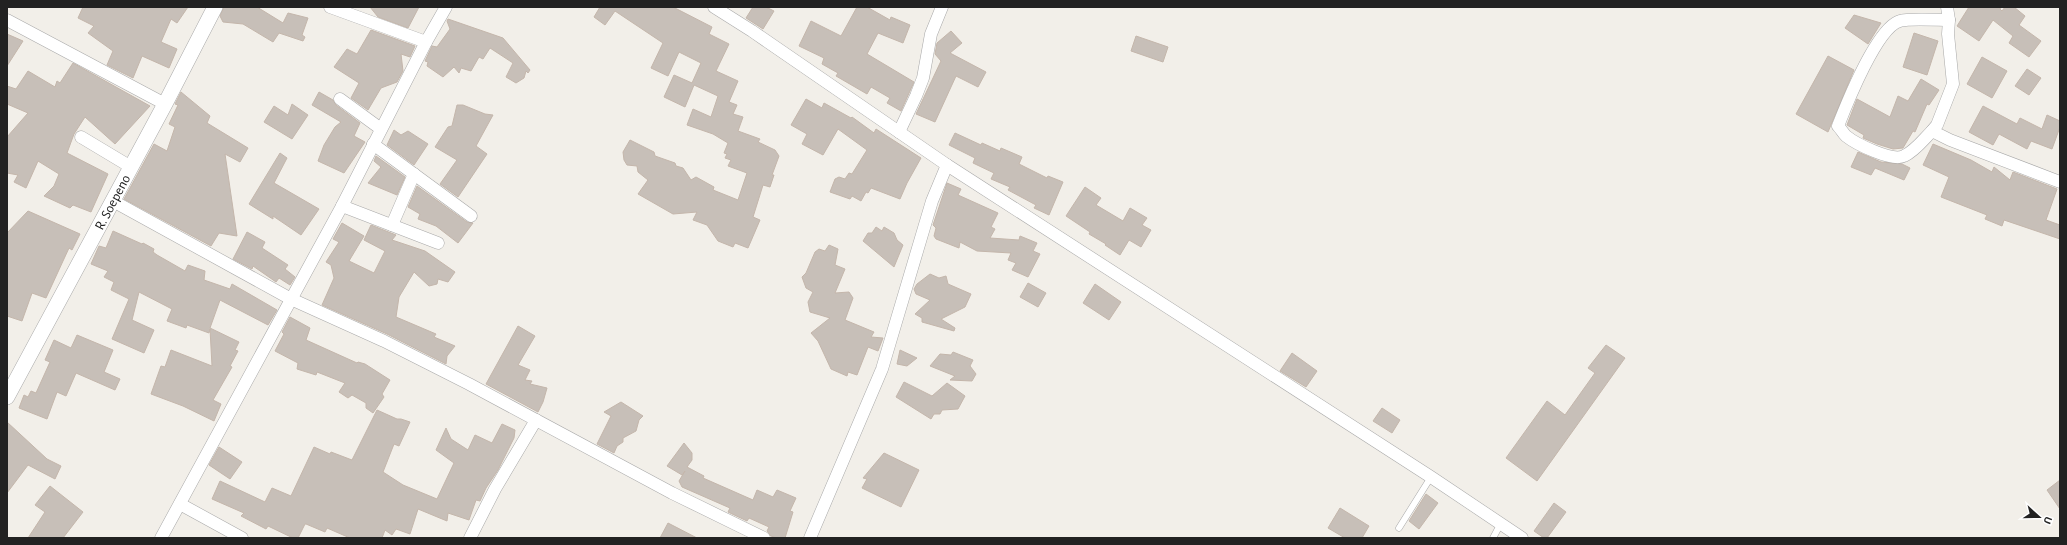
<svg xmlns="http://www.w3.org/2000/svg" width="2067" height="545" font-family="'Alegreya Sans',sans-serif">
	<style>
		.building { fill: #c7bfb8; stroke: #c4b6ab }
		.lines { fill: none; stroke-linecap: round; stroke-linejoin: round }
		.service-casing { stroke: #a9a9a9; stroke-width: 7 }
		.minor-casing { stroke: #a9a9a9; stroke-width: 13 }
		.tertiary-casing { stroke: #a9a9a9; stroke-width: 16 }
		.service { stroke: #fff; stroke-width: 6 }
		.minor { stroke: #fff; stroke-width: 12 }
		.tertiary { stroke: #fff; stroke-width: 15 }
		.labels { text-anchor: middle; stroke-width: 3; stroke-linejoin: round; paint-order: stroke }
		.street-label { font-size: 14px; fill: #222; stroke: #fff }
	</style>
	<rect width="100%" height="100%" fill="#f2efe9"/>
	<g class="building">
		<polygon points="83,7 188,7 177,23 171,19 161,42 177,49 169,68 142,56 133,78 107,65 113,51 88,33 94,26 78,18"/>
		<polygon points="224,7 257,7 283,23 288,13 308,18 302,35 305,37 303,41 279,33 273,42 243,24 223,22 220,16"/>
		<polygon points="370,7 419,7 408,28 378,17"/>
		<polygon points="600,7 673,7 712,27 709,34 729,44 716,71 738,81 729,102 737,105 733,114 743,117 738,131 760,139 758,142 775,150 779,156 772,175 774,175 770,187 763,185 753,217 760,220 748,248 735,243 733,247 718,241 707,225 693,220 697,212 673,214 638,194 648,180 638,172 637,166 627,165 624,160 623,152 630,140 654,152 655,156 675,163 676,166 683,168 691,180 696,177 714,187 713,190 738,200 747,173 728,166 731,160 725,158 727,154 724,153 728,143 713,134 687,125 693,109 711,117 718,96 694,85 685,107 664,97 674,75 692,83 701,63 679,52 668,76 651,68 663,43 615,11 605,25 594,17"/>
		<polygon points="753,7 766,7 774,11 763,29 746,18"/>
		<polygon points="857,7 867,7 890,20 891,17 910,25 903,43 878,33 867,54 914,82 901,111 887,103 890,98 871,87 867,94 836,76 838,73 822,64 824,58 799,46 811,21 841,36"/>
		<polygon points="1969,7 2001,7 2000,9 2002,11 2005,7 2014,7 2025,16 2019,25 2041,41 2029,57 2009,43 2013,36 1993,20 1979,41 1957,26"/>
		<polygon points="1854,15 1881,23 1868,44 1845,28"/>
		<polygon points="448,19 503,38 530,70 528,73 526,71 524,78 516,83 506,77 513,63 490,48 483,59 479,57 471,71 461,68 459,73 454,67 443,77 427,66 428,62 425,61 432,46 437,47 450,29 447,21"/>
		<polygon points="371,30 415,46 410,57 401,54 403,71 397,82 381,88 368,110 351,98 359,83 334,67 347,49 357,54"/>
		<polygon points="951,31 962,43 950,53 986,72 978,87 956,76 935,122 916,114 941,61 935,54 937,43"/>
		<polygon points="1914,33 1938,41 1927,75 1903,67"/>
		<polygon points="7,34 23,41 7,66"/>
		<polygon points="1136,36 1168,47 1163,62 1131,51"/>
		<polygon points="1828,56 1854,70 1828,132 1796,114"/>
		<polygon points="1982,57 2007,71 1992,98 1967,84"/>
		<polygon points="73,63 150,106 115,144 85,117 74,134 67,153 108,174 91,212 73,205 70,208 44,196 54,186 59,174 38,161 26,188 14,182 18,175 7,173 7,137 28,113 7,104 7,86 16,89 28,71 55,87 57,81 60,83"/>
		<polygon points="2027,69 2041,78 2029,95 2015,86"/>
		<polygon points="1921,79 1939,90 1929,105 1927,104 1915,132 1913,131 1903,148 1893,149 1877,144 1863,138 1864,135 1847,125 1857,99 1890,117 1898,96 1908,101"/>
		<polygon points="181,92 210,116 207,123 248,148 240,162 225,154 237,236 219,233 211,246 124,199 154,144 167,151 175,127 169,124 178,105 175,104"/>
		<polygon points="319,92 333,100 336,105 360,123 354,136 365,142 344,173 318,161 324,145 335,127 341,122 312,105"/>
		<polygon points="806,99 822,108 824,103 851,118 852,117 874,133 876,129 921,158 907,183 900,199 871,188 868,193 866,192 861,201 852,196 850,199 830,192 835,179 839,177 845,179 849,173 852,174 867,150 838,129 823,155 802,144 807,134 791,125"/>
		<polygon points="292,104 308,115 292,139 264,122 274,106 288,115"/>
		<polygon points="457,105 463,105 485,114 493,115 476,146 487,154 458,197 440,184 457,160 435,147 448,127 452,126"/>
		<polygon points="1983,106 2017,124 2020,118 2042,129 2047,115 2060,121 2060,127 2052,149 2031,141 2027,149 1999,134 1993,145 1969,132"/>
		<polygon points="394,130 401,135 408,131 428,144 414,165 387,145"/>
		<polygon points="955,133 981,145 982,143 1000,151 1001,148 1022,157 1019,164 1047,178 1048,176 1063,182 1049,215 1034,208 1036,205 1008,190 1010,187 991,179 994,173 973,163 975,158 949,145"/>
		<polygon points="1933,144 1971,160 1992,172 1994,167 2010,180 2013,172 2057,189 2046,220 2060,225 2060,239 2004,220 2002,226 1985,219 1987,215 1941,197 1949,177 1923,165"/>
		<polygon points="1858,152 1881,162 1902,164 1910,168 1904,180 1875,168 1871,175 1851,167"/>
		<polygon points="280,153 287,158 274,183 319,209 301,235 273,216 273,219 249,204"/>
		<polygon points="376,156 405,177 397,195 368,183 381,167 374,161"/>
		<polygon points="947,183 961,189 958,195 998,213 991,227 995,229 990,238 1019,240 1020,236 1037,243 1033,251 1040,254 1028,277 1012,270 1016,263 1008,260 1011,253 977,251 960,242 959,248 936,239 934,236 936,228 933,225"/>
		<polygon points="417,186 467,222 473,223 458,243 436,226 418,219 420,214 408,207"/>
		<polygon points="1085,187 1101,198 1096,205 1123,221 1130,208 1147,218 1142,225 1151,230 1141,247 1129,240 1120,255 1105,245 1106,244 1089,234 1090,232 1066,216"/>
		<polygon points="28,211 80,234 72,250 69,248 46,298 32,293 22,321 7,316 7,233"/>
		<polygon points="342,223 364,236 349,261 374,273 385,251 364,240 371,225 396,235 392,240 425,251 455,272 448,282 438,279 437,284 429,286 414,272 399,297 396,317 436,334 434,337 455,346 447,356 446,364 387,334 322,305 334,278 331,265 326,262 339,242 333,239"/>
		<polygon points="876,227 882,231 884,227 894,233 897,240 903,245 894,267 863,241 868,233 872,233"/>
		<polygon points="113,231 142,244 143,243 154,249 153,252 157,255 185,271 188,265 205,271 204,280 230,289 232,284 277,310 268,325 220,300 210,328 239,342 235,350 238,351 230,366 232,367 213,400 221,404 214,421 183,406 151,394 161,366 165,367 171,350 212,366 210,329 209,333 187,325 186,328 167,321 172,309 139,292 132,320 154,330 144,353 112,339 129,299 111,290 114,282 104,277 108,271 91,264 99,246 106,248"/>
		<polygon points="247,232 265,242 262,248 288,265 285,269 295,277 290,285 279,278 276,282 253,266 252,269 233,259"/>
		<polygon points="829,245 838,249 835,265 845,269 835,293 849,292 853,298 845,320 874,332 871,337 883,338 878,351 868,347 857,375 848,372 847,376 831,369 818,341 811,333 830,318 810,312 808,302 813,292 806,288 802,277 806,273 815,252 819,249 825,251"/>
		<polygon points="930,274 939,278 946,276 948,284 971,294 965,307 941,319 955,328 954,331 922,322 922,318 915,314 930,300 916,294 914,289 917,284"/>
		<polygon points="1028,283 1046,293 1038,307 1020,297"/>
		<polygon points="1095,284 1121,302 1109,320 1083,303"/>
		<polygon points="290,317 310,328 306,340 357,363 358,362 365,364 390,380 382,394 384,397 373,413 366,408 366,403 352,395 348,398 339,392 345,383 317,372 316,375 297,369 298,363 275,351 284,334 282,332"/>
		<polygon points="518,326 535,336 518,365 530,370 525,380 532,381 530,384 547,388 543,402 538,412 486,384"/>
		<polygon points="77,335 113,350 104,372 120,379 115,390 76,373 66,396 57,392 47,419 19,408 24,395 28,397 31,391 36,393 50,362 45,360 54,340 71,348"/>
		<polygon points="1606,345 1625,358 1537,481 1506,458 1547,401 1565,415 1595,373 1588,368"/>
		<polygon points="900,350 917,358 907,366 897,364"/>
		<polygon points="953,352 973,360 970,366 976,374 972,381 950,380 955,376 930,366 940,354 951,355"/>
		<polygon points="1292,353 1317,371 1306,387 1280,371"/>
		<polygon points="904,382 932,396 947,383 965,396 958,409 942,410 940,414 934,414 931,419 896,397"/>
		<polygon points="621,402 643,416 639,420 636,431 623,438 623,442 617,446 614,453 597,444 611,416 604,412"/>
		<polygon points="1382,408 1400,420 1392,433 1373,421"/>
		<polygon points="377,410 397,419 401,419 410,422 399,446 394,444 383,472 403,485 437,499 454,463 436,450 446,428 451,439 468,450 475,435 492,443 502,424 515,430 514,438 498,470 486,488 480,501 476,500 469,520 448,513 447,521 418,509 410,534 396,529 392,535 385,530 382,538 350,538 327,528 325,532 306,524 305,524 298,538 293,538 268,526 266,529 241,516 244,513 212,499 220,481 265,502 272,488 291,496 314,447 330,454 331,452 352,460"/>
		<polygon points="7,422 47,459 61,466 55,479 28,465 7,493"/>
		<polygon points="684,443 692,453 692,460 687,467 704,476 703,478 753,500 757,490 773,497 777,490 796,498 790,511 793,512 785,538 776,538 771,536 767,531 769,527 749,518 747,521 728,512 730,508 682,487 679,481 685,471 682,475 667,466"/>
		<polygon points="219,447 242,462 230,479 209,465"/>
		<polygon points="884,453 919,470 901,507 862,488 867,479 863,478"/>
		<polygon points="2060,480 2060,509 2047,490"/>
		<polygon points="50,486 83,512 63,538 28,538 45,512 35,505"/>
		<polygon points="1426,494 1438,503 1419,529 1409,521"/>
		<polygon points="1554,503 1566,512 1547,538 1544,538 1534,531"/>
		<polygon points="1340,508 1369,526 1362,538 1345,538 1328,528"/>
		<polygon points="668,523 697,538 660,538"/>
	</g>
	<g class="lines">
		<defs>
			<g id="service">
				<polyline points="1399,528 1431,477"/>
				<polyline points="1493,538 1500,525"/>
			</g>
			<g id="minor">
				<polyline points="330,7 426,42 446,7"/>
				<polyline points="714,7 752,31 947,165 1431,477 1522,538"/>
				<polyline points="1947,7 1949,20 1948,34 1953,84 1937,125 1932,131 1950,140 2060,182"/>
				<polyline points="7,20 165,104"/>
				<polyline points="340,99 381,129"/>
				<path d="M1932,131C1923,140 1915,151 1904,156C1892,162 1856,144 1846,136C1843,133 1841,129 1838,126C1847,103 1877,27 1900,21C1908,18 1939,20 1949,20"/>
				<polyline points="899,132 916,96 923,78 931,34 942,7"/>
				<polyline points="81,137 131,167"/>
				<polyline points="373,144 471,216"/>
				<polyline points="113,201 291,299 384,341 469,384 672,493 764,538"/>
				<polyline points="342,206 438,243"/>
				<polyline points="392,225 414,174"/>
				<polyline points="180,504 242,538"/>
				<polyline points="161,538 342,206 426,42"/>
				<polyline points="470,538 495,489 536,420"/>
				<polyline points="810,538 882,369 932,201 947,165"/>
			</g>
			<polyline id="tertiary" points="7,397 165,104 215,7"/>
		</defs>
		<use href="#service" class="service-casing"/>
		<use href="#minor" class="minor-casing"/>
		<use href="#tertiary" class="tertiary-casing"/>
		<use href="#service" class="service"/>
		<use href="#minor" class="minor"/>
		<use href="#tertiary" class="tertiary"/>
	</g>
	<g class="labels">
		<g class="street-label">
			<text transform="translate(112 202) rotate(-62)" y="5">R. Soepeno</text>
		</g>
	</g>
	<rect width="2067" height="545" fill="none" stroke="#222222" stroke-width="16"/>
	<g transform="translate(2039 517) rotate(111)" stroke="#ffffff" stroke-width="3" paint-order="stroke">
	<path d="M0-3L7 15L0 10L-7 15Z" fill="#222222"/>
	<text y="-6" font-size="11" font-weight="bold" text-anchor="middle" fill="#222222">U</text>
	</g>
</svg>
